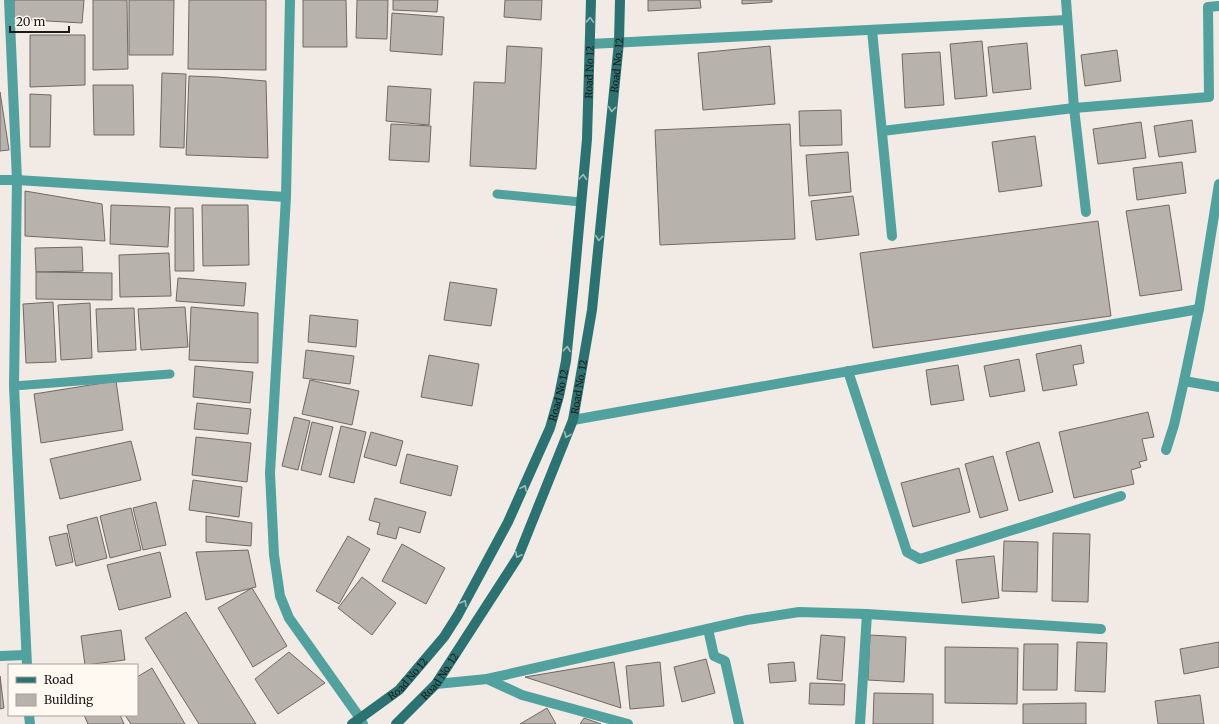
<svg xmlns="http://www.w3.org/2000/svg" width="1219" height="724" font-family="Merriweather,serif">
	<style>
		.building { fill: #b8b2ac; stroke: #6f6964 }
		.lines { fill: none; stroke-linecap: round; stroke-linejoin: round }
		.service { stroke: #51a19f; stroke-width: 9 }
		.minor { stroke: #51a19f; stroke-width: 10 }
		.secondary { stroke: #2b7372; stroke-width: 10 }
		.oneway { stroke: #a0bdb8 }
		.labels { text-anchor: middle; stroke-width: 3; stroke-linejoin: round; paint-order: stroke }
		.street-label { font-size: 10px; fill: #1c1917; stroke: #fff9f2 }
	</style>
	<rect width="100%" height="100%" fill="#f2ebe5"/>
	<g class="building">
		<polygon points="14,0 84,0 82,23 14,19"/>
		<polygon points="93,0 127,0 128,69 93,70"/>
		<polygon points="129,0 174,0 173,55 129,55"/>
		<polygon points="189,0 266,0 266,70 188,69"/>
		<polygon points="303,0 346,0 347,47 303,47"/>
		<polygon points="357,0 388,0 387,39 356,38"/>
		<polygon points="393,0 438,0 437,12 393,10"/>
		<polygon points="505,0 542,0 541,20 504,17"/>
		<polygon points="648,0 700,0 701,8 648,11"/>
		<polygon points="742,0 772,0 772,2 742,4"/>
		<polygon points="392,13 444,17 442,55 390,51"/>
		<polygon points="30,35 85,35 85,85 30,87"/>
		<polygon points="982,41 987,96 955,99 950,44"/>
		<polygon points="1027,43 1031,89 993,93 988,47"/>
		<polygon points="507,46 542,48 536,169 470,166 474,82 505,83"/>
		<polygon points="770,46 775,104 703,110 698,53"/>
		<polygon points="1117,50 1121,81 1085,86 1081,55"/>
		<polygon points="940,52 944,105 905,108 902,54"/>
		<polygon points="162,73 186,74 184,148 160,147"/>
		<polygon points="189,76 217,77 266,81 268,158 186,155"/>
		<polygon points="93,85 133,85 134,135 94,135"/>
		<polygon points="388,86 431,89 429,125 386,121"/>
		<polygon points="0,92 9,150 0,151"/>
		<polygon points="30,94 51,95 50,147 30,147"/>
		<polygon points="841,110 842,145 800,146 799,111"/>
		<polygon points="1192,120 1196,152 1159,157 1154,126"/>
		<polygon points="1141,122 1146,158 1098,164 1093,129"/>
		<polygon points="391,124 431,126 429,162 389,160"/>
		<polygon points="790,124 795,239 660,245 655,130"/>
		<polygon points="1035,136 1042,186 999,192 992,142"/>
		<polygon points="848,152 851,192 809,196 806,155"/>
		<polygon points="1182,162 1186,193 1137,200 1133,168"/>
		<polygon points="25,191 102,204 105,241 25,236"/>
		<polygon points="853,196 859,235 816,240 811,201"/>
		<polygon points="111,205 170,207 168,247 110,244"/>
		<polygon points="202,205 248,205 249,265 203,266"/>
		<polygon points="1169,205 1182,290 1140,296 1126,211"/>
		<polygon points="175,208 193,208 194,271 175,271"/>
		<polygon points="1098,221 1111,316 873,348 860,253"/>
		<polygon points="82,247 83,271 36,272 35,248"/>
		<polygon points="169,253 171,296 120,297 119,255"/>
		<polygon points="36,272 112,273 112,300 36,299"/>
		<polygon points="178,278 246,283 244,306 176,301"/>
		<polygon points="450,282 497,289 491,326 444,320"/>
		<polygon points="53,302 56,362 26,363 23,304"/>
		<polygon points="90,303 92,358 61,360 58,305"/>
		<polygon points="185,307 188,347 141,350 138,309"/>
		<polygon points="191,307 258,313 258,363 189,360"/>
		<polygon points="134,308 136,350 98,352 96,309"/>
		<polygon points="310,315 358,320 356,347 308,342"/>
		<polygon points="1081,345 1084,363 1073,365 1077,385 1043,391 1036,354"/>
		<polygon points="306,350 354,356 350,384 303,378"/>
		<polygon points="429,355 479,364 472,406 421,397"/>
		<polygon points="1019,359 1025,391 990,397 984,366"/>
		<polygon points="958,365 964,400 931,405 926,370"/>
		<polygon points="195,366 253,372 250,403 193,397"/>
		<polygon points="310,380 359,391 352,425 302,414"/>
		<polygon points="116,381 123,430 41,443 34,394"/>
		<polygon points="197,403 251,409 248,434 194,429"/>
		<polygon points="1148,412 1154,437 1142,439 1147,460 1139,462 1141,467 1131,470 1134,484 1074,498 1059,432"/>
		<polygon points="294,417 310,421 298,470 282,466"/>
		<polygon points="312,422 333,427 321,475 301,470"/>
		<polygon points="341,426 366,432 354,483 329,477"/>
		<polygon points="371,432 403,441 396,466 364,457"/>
		<polygon points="196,437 251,443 247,482 192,475"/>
		<polygon points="131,441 141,480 60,499 50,459"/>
		<polygon points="1039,442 1053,492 1019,501 1006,452"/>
		<polygon points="407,454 458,466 451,496 400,483"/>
		<polygon points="993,456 1008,510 980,518 965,464"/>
		<polygon points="959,468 970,512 913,527 901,483"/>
		<polygon points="193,480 242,487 239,517 189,510"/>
		<polygon points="375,498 426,512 420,533 399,527 396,539 377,534 380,523 369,520"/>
		<polygon points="156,502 166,545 143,550 133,508"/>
		<polygon points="131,508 141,550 110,558 100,516"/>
		<polygon points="206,516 252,523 251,546 206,542"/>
		<polygon points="97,517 107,558 76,566 67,525"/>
		<polygon points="67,533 73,562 56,566 49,537"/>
		<polygon points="1053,533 1090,534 1088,602 1052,601"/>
		<polygon points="348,536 370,549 339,604 316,591"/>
		<polygon points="1004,541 1038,542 1037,592 1002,591"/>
		<polygon points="402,544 445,568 426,604 382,581"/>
		<polygon points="248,550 256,587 206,600 196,552"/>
		<polygon points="160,552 171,597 119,610 107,565"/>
		<polygon points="994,556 999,598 962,603 956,560"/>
		<polygon points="362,577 396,603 372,635 338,608"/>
		<polygon points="252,588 287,646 253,667 218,608"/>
		<polygon points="186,612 256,724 199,724 145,638"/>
		<polygon points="121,630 125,660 85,665 81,636"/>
		<polygon points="821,635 845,637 842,681 817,679"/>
		<polygon points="870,635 906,637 904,682 868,680"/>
		<polygon points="1077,642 1107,643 1105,692 1075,691"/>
		<polygon points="1219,642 1219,667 1184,674 1180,649"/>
		<polygon points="1024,644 1058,644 1057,690 1023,690"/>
		<polygon points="945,647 1018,648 1017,704 945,703"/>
		<polygon points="289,652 325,683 278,714 255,679"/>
		<polygon points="706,659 715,693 682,702 674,667"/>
		<polygon points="614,662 621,708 525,677"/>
		<polygon points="660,662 664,706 630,709 626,666"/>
		<polygon points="794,662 796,681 770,683 768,664"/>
		<polygon points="152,668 185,724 131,724 125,715 137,715 137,677"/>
		<polygon points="0,676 4,708 0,709"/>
		<polygon points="810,683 845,684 844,705 809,704"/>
		<polygon points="874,693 933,694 933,724 873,724"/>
		<polygon points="1200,695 1204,724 1158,724 1155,701"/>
		<polygon points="1086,703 1086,724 1023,724 1023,704"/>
		<polygon points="547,708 556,724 520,724"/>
		<polygon points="84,715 120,715 124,724 88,724"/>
		<polygon points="584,718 601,724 580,724"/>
	</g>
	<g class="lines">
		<g class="service">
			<polyline points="497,194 581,202"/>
			<polyline points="14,386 170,374"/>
		</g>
		<g class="minor">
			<polyline points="9,0 17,180 14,386 27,665"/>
			<polyline points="290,0 286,197 270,473 274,555 280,596 289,618 360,718 363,724"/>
			<polyline points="1066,0 1074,108 1086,212"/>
			<polyline points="872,30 892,236"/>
			<polyline points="590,44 1067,20"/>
			<polyline points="882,131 1074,108 1209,97 1208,7 1219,6"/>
			<polyline points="0,180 17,180 286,197"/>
			<polyline points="1219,184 1199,309 1184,381 1219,387"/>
			<polyline points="848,371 907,552 920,559 1121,496"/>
			<polyline points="573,420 1199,309"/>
			<polyline points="1166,450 1174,425 1184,381"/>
			<polyline points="708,629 714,656 725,661 739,724"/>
			<polyline points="0,656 26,655"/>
			<polyline points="487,679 522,695 628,724"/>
			<polyline points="436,684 487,679 747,620 799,612 867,614 1101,629"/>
			<polyline points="29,715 30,724"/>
			<polyline points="860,724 867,614"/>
		</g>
		<g class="secondary">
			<path id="s1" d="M352,724L399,690L444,637L458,615L508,522L550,428L559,396L566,361L574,282L587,139L591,0"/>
			<path id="s2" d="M396,724L436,684L518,557L573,420L592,310L619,42L620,0"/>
		</g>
	</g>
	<defs><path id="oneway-chevron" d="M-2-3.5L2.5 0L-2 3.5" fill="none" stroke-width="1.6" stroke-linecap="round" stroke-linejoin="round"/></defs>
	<g class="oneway">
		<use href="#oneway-chevron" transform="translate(590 20) rotate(-88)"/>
		<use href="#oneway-chevron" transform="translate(612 109) rotate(96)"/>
		<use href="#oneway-chevron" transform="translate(583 177) rotate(-85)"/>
		<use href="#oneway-chevron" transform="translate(599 238) rotate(96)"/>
		<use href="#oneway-chevron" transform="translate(567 349) rotate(-84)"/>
		<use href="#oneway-chevron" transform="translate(567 435) rotate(112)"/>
		<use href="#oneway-chevron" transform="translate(524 488) rotate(-66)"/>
		<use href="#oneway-chevron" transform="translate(518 555) rotate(116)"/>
		<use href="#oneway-chevron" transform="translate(464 603) rotate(-61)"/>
	</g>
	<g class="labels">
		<g class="street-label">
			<text dy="4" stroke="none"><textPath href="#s2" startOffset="713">Road No. 12</textPath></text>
			<text dy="4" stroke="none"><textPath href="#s1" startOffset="721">Road No 12</textPath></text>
			<text dy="4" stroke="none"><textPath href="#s2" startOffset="389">Road No. 12</textPath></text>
			<text dy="4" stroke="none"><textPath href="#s1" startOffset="396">Road No 12</textPath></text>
			<text dy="4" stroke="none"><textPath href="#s2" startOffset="65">Road No. 12</textPath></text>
			<text dy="4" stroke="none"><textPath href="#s1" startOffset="72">Road No 12</textPath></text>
		</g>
	</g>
	<rect x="8" y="664" width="130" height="52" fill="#fff9f2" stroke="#a49f9a"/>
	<rect x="16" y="677" width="20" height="6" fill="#2b7372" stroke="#a49f9a"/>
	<text x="44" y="684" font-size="12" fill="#1c1917">Road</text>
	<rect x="16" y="694" width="20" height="12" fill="#b8b2ac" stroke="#a49f9a"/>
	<text x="44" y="704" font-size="12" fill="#1c1917">Building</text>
	<path d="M10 26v6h59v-6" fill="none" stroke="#1c1917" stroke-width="2"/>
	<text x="16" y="26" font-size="12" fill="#1c1917" stroke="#fff9f2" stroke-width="3" paint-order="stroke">20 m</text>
</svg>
